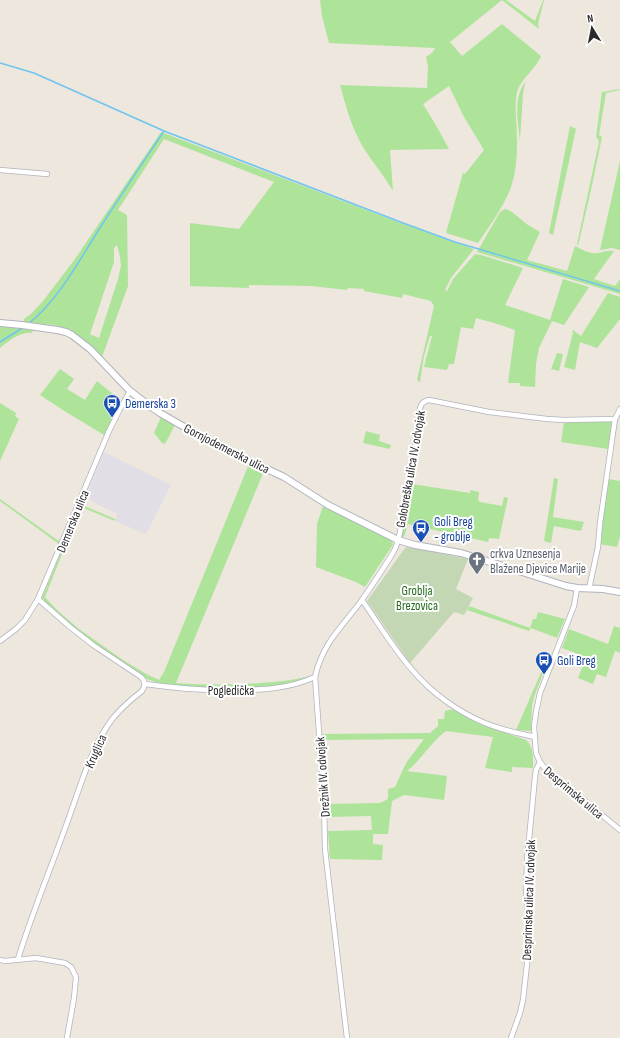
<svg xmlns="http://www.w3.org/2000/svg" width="620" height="1038" font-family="'Sofia Sans Condensed',sans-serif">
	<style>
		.industrial { fill: #e1dee6 }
		.green { fill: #ade49a; fill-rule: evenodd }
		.cemetery { fill: #c3d7b4 }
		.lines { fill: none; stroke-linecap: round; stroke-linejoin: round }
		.stream { stroke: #70c4ef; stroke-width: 1.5 }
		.street-casing { stroke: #b1b3bf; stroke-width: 6 }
		.secondary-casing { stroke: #b1b3bf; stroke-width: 8 }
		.street { stroke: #fff; stroke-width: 4.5 }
		.secondary { stroke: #fff; stroke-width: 6 }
		.labels { text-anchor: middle; stroke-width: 4; stroke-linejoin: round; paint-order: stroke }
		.transit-label { font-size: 13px; fill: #164399; stroke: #fff; text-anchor: start }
		.street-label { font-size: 13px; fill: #2b2b2b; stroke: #fff }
		.worship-label { font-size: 13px; fill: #5b616d; stroke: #fff; text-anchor: start }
		.park-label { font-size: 13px; fill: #246a1a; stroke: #fff }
	</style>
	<rect width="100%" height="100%" fill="#ede7dd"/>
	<polygon class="industrial" points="104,452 171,485 146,534 115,521 117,514 93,502 88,496 87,493"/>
	<g class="green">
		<path d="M320,0H506L535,21L543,0H544L538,24L539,29L502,0L450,42L462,56L502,24L541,56C536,69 521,78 517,92C514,109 517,124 517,141C517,157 516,174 510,190C503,207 489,227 478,243L446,233L463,173L465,174L484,150L464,117L449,86L423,104L437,127L449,149L390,150L393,191C384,175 372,162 363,147C351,127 346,106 340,85L427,88L428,66L426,57L433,52L435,48L329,43L322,16Z"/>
		<path d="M525,82L523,94L520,140C518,121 513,99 525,82Z"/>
		<polygon points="620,89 620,90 606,93 599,135 602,137 591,190 578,246 577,244 599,142 598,139 596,137 602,92"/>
		<polygon points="570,126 576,129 553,235 549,233"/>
		<path d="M161,132L403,224L474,249L451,278L445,290L447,291L453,279L475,254L481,255L523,268L505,305L550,320L563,279L589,287L564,325L552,321L539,348L536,364L535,387L520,386V383H508L515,330L494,323L476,318L473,329L461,327L454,364H449L447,370L424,367L432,336H430L424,356L420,382L417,380L434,306L431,301L403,294L402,298L364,291V289L348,288L347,290L311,286L249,285V288L190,286V223L239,229L274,182L164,139L118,210L127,215L128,286L102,357C93,348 84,338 73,332C59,323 40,324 24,323V319L31,314L43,301L75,259ZM117,245L120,257L121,266L118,279L99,338L90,334L114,262V248Z"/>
		<polygon points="620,161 620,250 612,248 600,250"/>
		<path d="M506,209L512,212L528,225L540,232L527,260L567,271L575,246C583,250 589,254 598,253C603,252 608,250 614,251L594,279L615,286L620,279V294L477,252L500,212L503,210Z"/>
		<polygon points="608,293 620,297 620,319 597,348 580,342 575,370 564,367 573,333 572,331 573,330 581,336"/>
		<path d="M0,326L21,327L33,329L32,333C21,331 8,341 0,348Z"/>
		<polygon points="557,353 563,354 559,371 551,369"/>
		<polygon points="60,369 74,379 67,389 85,400 97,381 114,395 106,410 113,414 111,419 112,420 104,435 66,412 40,395"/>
		<polygon points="0,403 16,413 15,416 19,419 0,461"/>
		<polygon points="161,417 175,425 165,444 162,443 154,433"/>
		<polygon points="611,421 612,426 608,449 561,442 564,422"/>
		<polygon points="366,431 380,435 379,441 391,445 390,449 363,443"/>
		<path d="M249,464L264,471L176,683C204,685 232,685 260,683C278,682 296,680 313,675L306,679L281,686L253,688H199L158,683L147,679L112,656L78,631L46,603L42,598L80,506L82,505L115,519V521L81,507L45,597L57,610L79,629L123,660L148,675L159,680L164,672Z"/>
		<polygon points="554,478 558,479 553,517 584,522 581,531 554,526 551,543 544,541"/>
		<polygon points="609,479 620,481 620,537 617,547 599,544"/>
		<polygon points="412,484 470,493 470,490 479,492 478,500 480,502 502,506 504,497 508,498 499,539 489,538 488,542 408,524 404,537 401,536"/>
		<polygon points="0,499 60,542 59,544 0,501"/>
		<polygon points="323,506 391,539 393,544 392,546 365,587 356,582 316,567 317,524"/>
		<polygon points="469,606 530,628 533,619 536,619 538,612 565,619 557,638 531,628 529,631 467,610"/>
		<polygon points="614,626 620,628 620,653 615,651 606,677 597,674 593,684 578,678 586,657 562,648 569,629 608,644"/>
		<polygon points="546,661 548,661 535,694 532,705 531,731 516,730"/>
		<path d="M453,709L470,719L485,726L526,740C534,747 533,758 533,768L512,767V772L485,768L493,737L446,731C431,742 422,759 407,771L447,776L444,800L404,795L392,801L388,834H373V844L383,845L382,860L330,859L328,831L372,830L371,816L328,817L327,804L380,803L388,799V789L395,787L406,763L424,739L321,740V734L430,733L438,726V719H444L445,711Z"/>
	</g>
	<polygon class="cemetery" points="407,547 468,559 456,589 473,598 464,615 454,612 410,663 367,601 405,548"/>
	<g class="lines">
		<g class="stream">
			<polyline points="0,63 34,73 164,131 403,223 455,242 620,291"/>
			<path d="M28,324C56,302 75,268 93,239C116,202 140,167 164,131"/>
			<polyline points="0,342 24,327"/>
		</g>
		<defs>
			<g id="street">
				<polyline points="0,170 47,174"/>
				<polyline points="577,588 574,606 540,693 536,712 534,727 536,753 540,762 544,767 620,830"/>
				<polyline points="589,589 598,547 600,523 615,419 620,409"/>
				<path d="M362,600C379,624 394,650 414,672C432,693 458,712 485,723C501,730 518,733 535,737"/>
				<polyline points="0,641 16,629 25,620 38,599 109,431 122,405 130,391"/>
				<path d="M145,684C174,688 204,691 234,690C263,690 288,689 315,677"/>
				<path d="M18,959C32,913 51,868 67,823C79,790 89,754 108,725C117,711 129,701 142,691C146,685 145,681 141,677L93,645L70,627L38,599"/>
				<polyline points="0,960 5,961 36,958 65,963 71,967 76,977 74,998 67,1038"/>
				<path d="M347,1038L325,849L324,801L315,677C323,642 342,627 362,600C373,584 384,568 394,551C399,542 400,530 403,519C410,485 415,451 419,417C420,409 419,402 429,400L489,412L547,419L564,420L615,419"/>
				<polyline points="511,1038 520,1013 523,1000 527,964 529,918 526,896 527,860 535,777 536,770 540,762"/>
			</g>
			<polyline id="secondary" points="0,323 22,325 57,330 66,332 72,335 90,349 130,391 147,404 160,413 179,424 226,450 284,477 328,505 398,540 415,545 461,553 522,572 566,586 577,588 603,589 620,592"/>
		</defs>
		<use href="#street" class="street-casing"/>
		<use href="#secondary" class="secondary-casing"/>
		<use href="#street" class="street"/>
		<use href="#secondary" class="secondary"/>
	</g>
	<defs>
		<symbol id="bus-pin" viewBox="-11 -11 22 30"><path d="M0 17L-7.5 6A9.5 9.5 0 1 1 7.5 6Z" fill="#1a4fb4" stroke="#fff"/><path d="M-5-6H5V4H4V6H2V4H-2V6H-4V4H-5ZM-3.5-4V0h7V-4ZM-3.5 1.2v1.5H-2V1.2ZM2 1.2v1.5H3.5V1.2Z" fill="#fff"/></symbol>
		<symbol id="church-pin" viewBox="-11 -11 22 30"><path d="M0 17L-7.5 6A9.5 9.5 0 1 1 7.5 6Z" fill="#6b7280" stroke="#fff"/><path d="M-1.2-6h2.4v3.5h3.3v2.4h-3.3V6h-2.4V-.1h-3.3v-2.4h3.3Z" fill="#fff"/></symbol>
	</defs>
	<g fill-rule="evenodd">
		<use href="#bus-pin" x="102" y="393" width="20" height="27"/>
		<use href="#bus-pin" x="411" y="518" width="20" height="27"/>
		<use href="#church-pin" x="467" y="550" width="20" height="27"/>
		<use href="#bus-pin" x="534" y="650" width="20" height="27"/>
	</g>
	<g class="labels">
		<g class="transit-label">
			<text x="125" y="408">Demerska 3</text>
			<text x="434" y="526">Goli Breg<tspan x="434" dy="15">- groblje</tspan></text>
			<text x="557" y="665">Goli Breg</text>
		</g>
		<g class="street-label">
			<text transform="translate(227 448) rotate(27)" y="5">Gornjodemerska ulica</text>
			<text transform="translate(410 469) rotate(-80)" y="5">Golobreška ulica IV. odvojak</text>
			<text transform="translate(72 521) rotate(-68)" y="5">Demerska ulica</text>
			<text x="231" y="695">Pogledička</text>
			<text transform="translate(95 751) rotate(-66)" y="5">Kruglica</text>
			<text transform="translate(322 777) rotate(-94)" y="5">Drežnik IV. odvojak</text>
			<text transform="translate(574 792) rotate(40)" y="5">Desprimska ulica</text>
			<text transform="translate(528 900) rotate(-88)" y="5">Desprimska ulica IV. odvojak</text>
		</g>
		<g class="worship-label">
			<text x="490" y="558">crkva Uznesenja<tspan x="490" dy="15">Blažene Djevice Marije</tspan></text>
		</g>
		<g class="park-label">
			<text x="417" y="595">Groblja<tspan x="417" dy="15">Brezovica</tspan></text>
		</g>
	</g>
	<g transform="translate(592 28) rotate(350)" stroke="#ffffff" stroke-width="3" paint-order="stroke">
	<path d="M0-3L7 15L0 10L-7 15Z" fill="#2b2b2b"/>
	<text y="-6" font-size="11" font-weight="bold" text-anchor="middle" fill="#2b2b2b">N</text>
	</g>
</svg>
